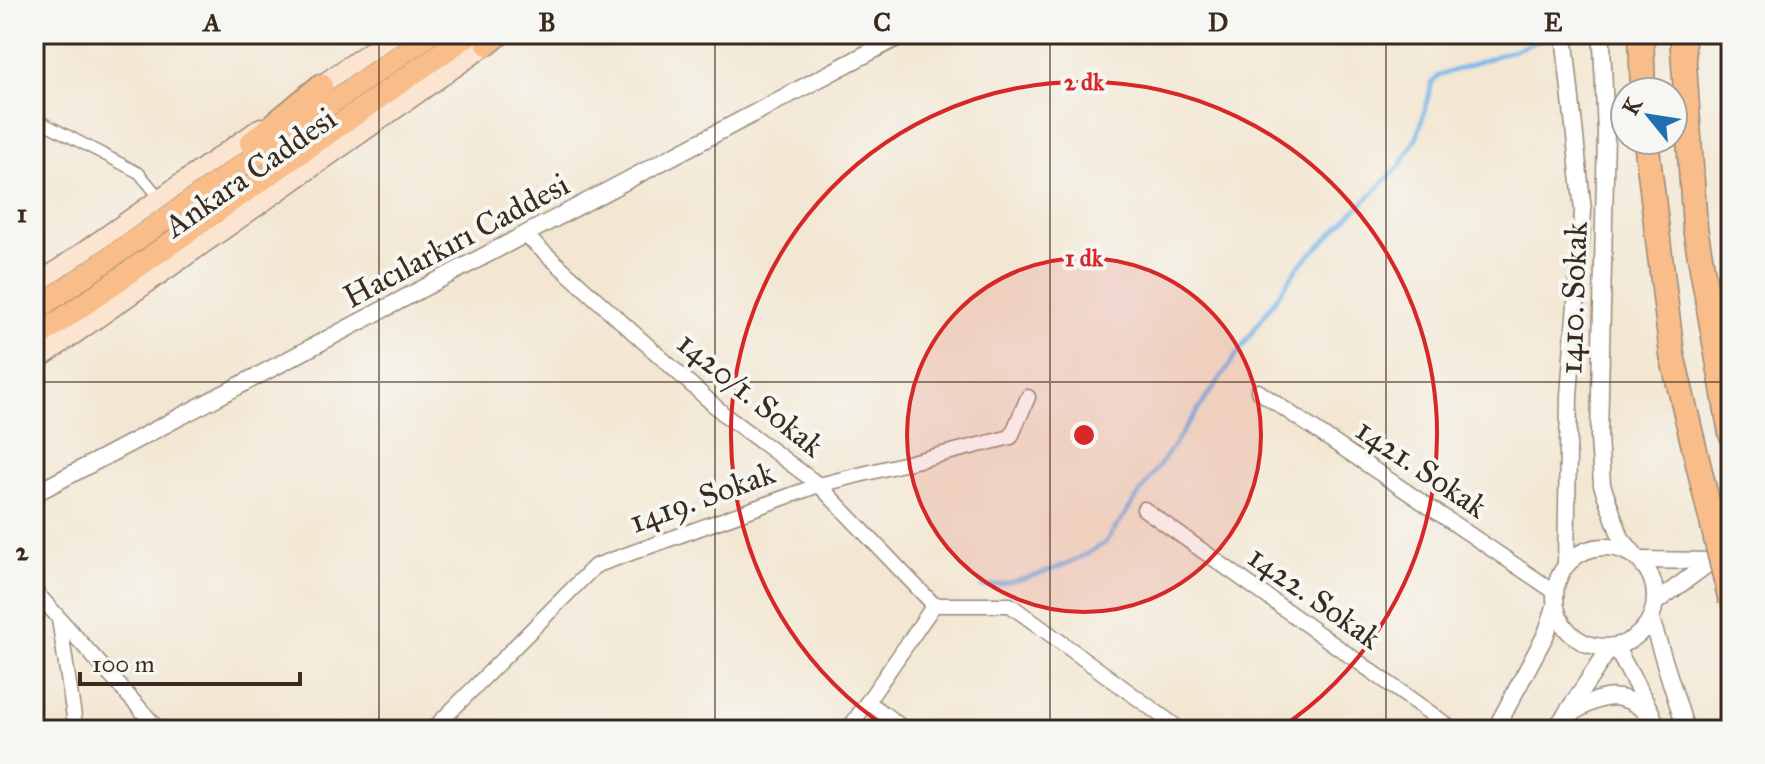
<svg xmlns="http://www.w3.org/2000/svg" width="1765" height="764" font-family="'IM FELL Great Primer',serif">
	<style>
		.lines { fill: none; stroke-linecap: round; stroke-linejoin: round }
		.stream { stroke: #77b7eb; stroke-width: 4 }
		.pedestrian-casing { stroke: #978878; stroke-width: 13 }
		.minor-casing { stroke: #978878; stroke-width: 17 }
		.tertiary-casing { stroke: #978878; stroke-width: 19 }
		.secondary-casing { stroke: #978878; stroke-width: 21 }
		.trunk-casing { stroke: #978878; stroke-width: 25 }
		.motorway-casing { stroke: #978878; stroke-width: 27 }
		.pedestrian { stroke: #fff; stroke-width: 10 }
		.minor { stroke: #fff; stroke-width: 14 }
		.tertiary { stroke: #fff; stroke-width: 16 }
		.secondary { stroke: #fce5d0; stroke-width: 18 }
		.trunk { stroke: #f8bd89; stroke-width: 22 }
		.motorway { stroke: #f8bd89; stroke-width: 24 }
		.motorway-bridge-casing { stroke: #978878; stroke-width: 27; stroke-linecap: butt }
		.motorway-bridge { stroke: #f8bd89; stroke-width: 24 }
		.grid { fill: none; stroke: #3b2a1e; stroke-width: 2; stroke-opacity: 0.55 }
		.ring { fill: none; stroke: #d62828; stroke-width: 4 }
		.labels { text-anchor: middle; stroke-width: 8; stroke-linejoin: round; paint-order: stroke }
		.street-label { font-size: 32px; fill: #3b2a1e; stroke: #f6f6f2 }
		.centre { fill: #d62828; stroke: #f6f6f2; stroke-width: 4 }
		.ring-label { font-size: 24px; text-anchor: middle; font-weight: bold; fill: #d62828; stroke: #f6f6f2; stroke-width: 8; stroke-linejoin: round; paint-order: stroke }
		.neatline { fill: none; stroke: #3b2a1e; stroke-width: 3 }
		.grid-label { font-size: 26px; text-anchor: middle; font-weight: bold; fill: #3b2a1e }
	</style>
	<rect width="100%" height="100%" fill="#f6f6f2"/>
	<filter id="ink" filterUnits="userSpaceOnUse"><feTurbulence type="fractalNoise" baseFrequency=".0125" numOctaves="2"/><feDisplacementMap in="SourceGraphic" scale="16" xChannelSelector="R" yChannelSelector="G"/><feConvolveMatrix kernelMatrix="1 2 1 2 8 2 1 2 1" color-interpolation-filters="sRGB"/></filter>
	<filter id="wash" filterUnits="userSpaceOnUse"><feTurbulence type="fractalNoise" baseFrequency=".006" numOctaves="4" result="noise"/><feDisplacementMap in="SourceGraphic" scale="32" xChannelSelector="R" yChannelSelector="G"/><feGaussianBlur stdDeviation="1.8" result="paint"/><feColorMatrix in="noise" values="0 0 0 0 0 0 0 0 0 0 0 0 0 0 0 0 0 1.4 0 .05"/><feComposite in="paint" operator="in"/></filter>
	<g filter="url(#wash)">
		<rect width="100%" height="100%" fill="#f3e7d3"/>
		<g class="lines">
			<path class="stream" d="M982,587C1026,581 1068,567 1105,543L1298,267L1401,165L1418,135L1432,83L1438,76L1557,35"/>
		</g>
	</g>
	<g filter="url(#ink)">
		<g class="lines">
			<defs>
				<polyline id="pedestrian" points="34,118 139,173 160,198"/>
				<g id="minor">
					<polyline points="525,235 726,416 819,485 934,605"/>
					<polyline points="1258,391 1555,592"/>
					<polyline points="1144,509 1454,730"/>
					<polyline points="34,590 159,730"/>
					<polyline points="934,605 1010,605 1181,730"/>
					<polyline points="59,619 76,730"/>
					<polyline points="868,702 906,730"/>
					<polyline points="432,730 595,566 819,485 1011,437 1028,397"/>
					<polyline points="848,730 934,605"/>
				</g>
				<g id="tertiary">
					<polyline points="1564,34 1583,211 1569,396 1566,564"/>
					<polyline points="1598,34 1602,44 1606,134 1599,437 1602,485 1621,538 1636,556"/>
					<polyline points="34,494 904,34"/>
					<circle cx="1605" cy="597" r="50"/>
					<polyline points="1640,560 1712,561"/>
					<polyline points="1656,602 1712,561"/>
					<polyline points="1651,619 1686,730"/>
					<polyline points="1615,646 1652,714"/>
					<path d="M1565,718C1600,693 1623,687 1655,720"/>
					<polyline points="1495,730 1546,634 1555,607"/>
					<polyline points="1555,730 1610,648"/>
				</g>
				<g id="secondary">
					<polyline points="311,92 394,34"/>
					<polyline points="34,286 261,127"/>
					<polyline points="34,363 500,36"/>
				</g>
				<g id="trunk">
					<polyline points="488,44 500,34"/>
					<polyline points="251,143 321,85"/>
					<polyline points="34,311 430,34"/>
					<polyline points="34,339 469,34"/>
				</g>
				<g id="motorway">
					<polyline points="1641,34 1643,92"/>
					<polyline points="1682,34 1695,228 1731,434"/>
				</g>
			</defs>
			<use href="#pedestrian" class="pedestrian-casing"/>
			<use href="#minor" class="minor-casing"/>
			<use href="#tertiary" class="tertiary-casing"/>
			<use href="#secondary" class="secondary-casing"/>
			<use href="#trunk" class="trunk-casing"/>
			<use href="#motorway" class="motorway-casing"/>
			<use href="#pedestrian" class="pedestrian"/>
			<use href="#minor" class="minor"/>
			<use href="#tertiary" class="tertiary"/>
			<use href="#secondary" class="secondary"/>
			<use href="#trunk" class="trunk"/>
			<use href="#motorway" class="motorway"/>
			<defs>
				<polyline id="motorway-bridge" points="1646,140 1672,355 1731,601"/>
			</defs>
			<use href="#motorway-bridge" class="motorway-bridge-casing"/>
			<use href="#motorway-bridge" class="motorway-bridge"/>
		</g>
	</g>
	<path class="grid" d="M379,34V730M715,34V730M1050,34V730M1386,34V730M34,382H1731"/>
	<circle cx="1084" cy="435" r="177" fill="#d62828" fill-opacity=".12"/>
	<g class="ring">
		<circle cx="1084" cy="435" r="177"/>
		<path d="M889 729A353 353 0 1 1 1279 729"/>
	</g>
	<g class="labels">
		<g class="street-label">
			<text transform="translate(250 172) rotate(-35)" y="11">Ankara Caddesi</text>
			<text transform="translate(456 240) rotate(-28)" y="11">Hacılarkırı Caddesi</text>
			<text transform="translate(1573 298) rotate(-88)" y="11">1410. Sokak</text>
			<text transform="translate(751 394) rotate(39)" y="11">1420/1. Sokak</text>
			<text transform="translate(1422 468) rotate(34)" y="11">1421. Sokak</text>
			<text transform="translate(702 497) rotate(-20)" y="11">1419. Sokak</text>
			<text transform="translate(1315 597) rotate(35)" y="11">1422. Sokak</text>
		</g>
	</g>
	<circle cx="1084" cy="435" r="12" class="centre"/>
	<g class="ring-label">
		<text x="1084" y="90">2 dk</text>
		<text x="1084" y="266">1 dk</text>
	</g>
	<rect width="1765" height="764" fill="none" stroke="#f6f6f2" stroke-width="88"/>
	<g transform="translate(1649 116) rotate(300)"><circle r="38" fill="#f6f6f2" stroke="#aba49d" stroke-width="2"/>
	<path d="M0-6L14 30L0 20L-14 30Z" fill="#1f6fb2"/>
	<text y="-12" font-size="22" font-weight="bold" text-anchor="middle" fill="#3b2a1e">K</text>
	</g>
	<path d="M80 672v12h220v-12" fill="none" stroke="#3b2a1e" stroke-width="4"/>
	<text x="92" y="672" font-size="24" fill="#3b2a1e" stroke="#f6f6f2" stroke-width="6" paint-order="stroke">100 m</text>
	<rect x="44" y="44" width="1677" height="676" class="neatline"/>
	<g class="grid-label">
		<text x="212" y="31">A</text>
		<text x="547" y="31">B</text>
		<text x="882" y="31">C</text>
		<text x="1218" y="31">D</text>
		<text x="1553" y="31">E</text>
		<text x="22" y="222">1</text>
		<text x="22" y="560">2</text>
	</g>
</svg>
